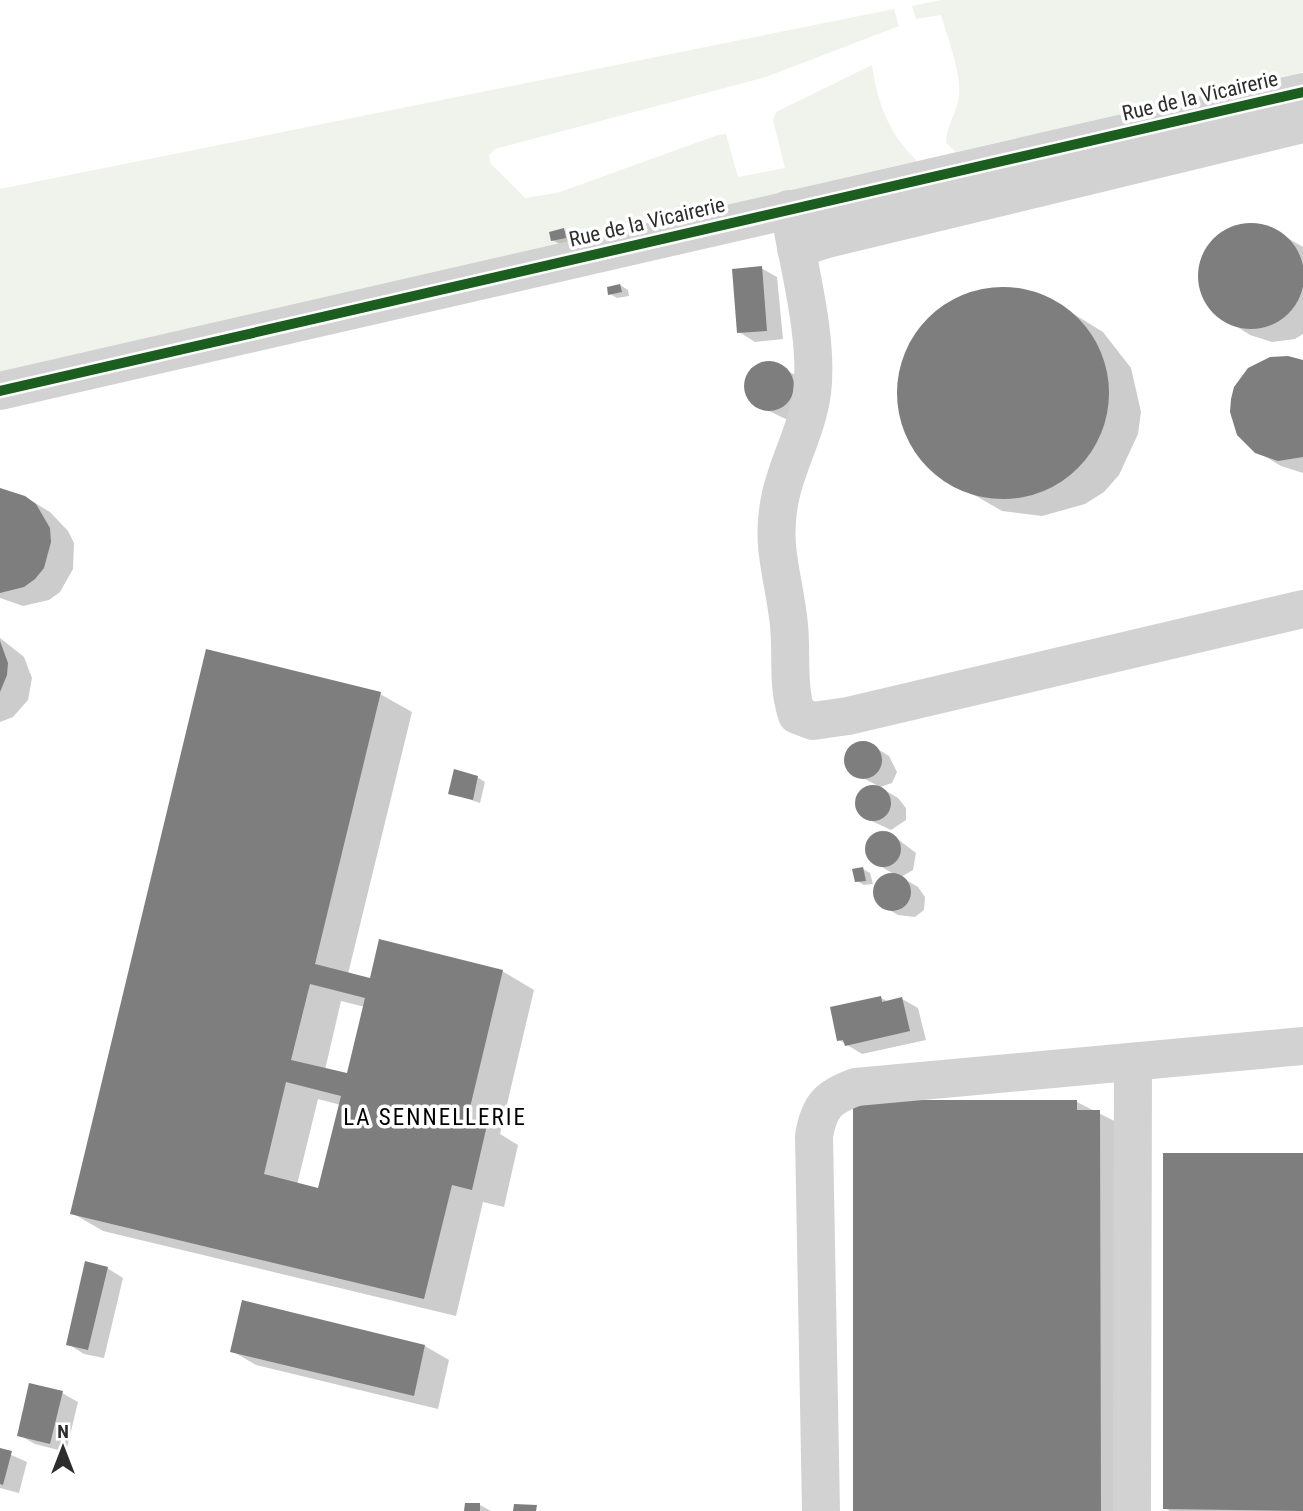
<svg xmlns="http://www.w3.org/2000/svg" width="1303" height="1511" font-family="'Roboto Condensed',sans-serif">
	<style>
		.green { fill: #f0f3ec }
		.shadow { fill: #0003; fill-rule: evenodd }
		.building { fill: #7e7e7e; fill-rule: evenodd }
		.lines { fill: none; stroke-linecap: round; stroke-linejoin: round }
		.minor { stroke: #d2d2d2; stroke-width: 38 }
		.cycleway-casing { stroke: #fff; stroke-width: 15 }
		.cycleway { stroke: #1b5e20; stroke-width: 10 }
		.labels { text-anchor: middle; stroke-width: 7; stroke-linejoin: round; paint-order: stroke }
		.street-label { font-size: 21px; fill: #2d2d2d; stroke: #fff }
		.neighbourhood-label { font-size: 23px; letter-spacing: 2px; fill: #000; stroke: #fff }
	</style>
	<rect width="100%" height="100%" fill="#fff"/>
	<g class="green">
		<path d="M941,0H1303V72L956,152L946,143C946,126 957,113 959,96C961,70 948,40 941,15L916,19L912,6Z"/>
		<path d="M894,9L899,26L766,77L495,149L489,155L491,164L525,198L557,193L718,135L726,134L738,177L785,168L773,120L776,112L872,65C878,105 888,132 917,161L0,373V189Z"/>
	</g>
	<g class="shadow">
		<polygon points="1257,226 1279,233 1303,247 1303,334 1295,339 1272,342 1250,335 1215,313 1202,293 1200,269 1209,247 1216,238 1237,227"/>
		<polygon points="564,230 572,234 573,241 560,244 552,240"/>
		<polygon points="761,268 777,277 783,339 755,342 739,332"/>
		<polygon points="620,285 628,290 629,296 617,298 610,294"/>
		<polygon points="1008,289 1051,300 1103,332 1131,368 1141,412 1138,434 1119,475 1104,492 1085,504 1042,516 1002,511 933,471 909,438 899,399 904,358 926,323 958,299 985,291"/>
		<polygon points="769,363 800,377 788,420 752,403 745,384 753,369"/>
		<polygon points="1303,364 1303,473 1281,466 1256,451"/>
		<polygon points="0,491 25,497 50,512 68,531 74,543 73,569 60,592 49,600 23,606 0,598"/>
		<polygon points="0,638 24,657 32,678 28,700 13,717 0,722"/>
		<path d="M380,694L412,712L348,974L371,980L502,971L534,990L500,1134L518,1145L504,1207L483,1202L456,1316L103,1231L72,1213ZM341,1001L365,1007L348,1076L325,1070ZM318,1099L341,1105L319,1190L297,1185Z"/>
		<polygon points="860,744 873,746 889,756 897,772 892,783 880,787 852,772 846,761 850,749"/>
		<polygon points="477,777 485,782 480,803 450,793"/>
		<polygon points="869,787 881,788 898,798 906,808 906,820 891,830 863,817 857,807 857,796"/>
		<polygon points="880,833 891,834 916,853 913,870 901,877 918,887 925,897 924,910 915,917 898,915 881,905 875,895 876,884 892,873 875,863 868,854 868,842"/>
		<polygon points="863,869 870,873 873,884 864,885 857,881"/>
		<polygon points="881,998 889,1002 902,999 918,1008 926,1040 862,1054 839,1040"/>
		<polygon points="1077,1102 1124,1126 1124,1511 855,1511"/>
		<polygon points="1303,1155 1303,1511 1170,1511 1165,1508"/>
		<polygon points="107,1268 123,1278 104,1358 84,1354 68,1344"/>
		<polygon points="243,1302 425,1346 449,1360 438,1409 256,1365 232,1351"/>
		<polygon points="62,1393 78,1402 66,1452 35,1444 19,1435"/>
		<polygon points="0,1450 27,1462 19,1493 0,1488"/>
		<polygon points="480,1505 491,1511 465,1511"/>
	</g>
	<g class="building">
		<circle cx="1251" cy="276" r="53"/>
		<polygon points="564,228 566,238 551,241 549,232"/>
		<polygon points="762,266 767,331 737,333 732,269"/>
		<polygon points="620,284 622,292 608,295 607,287"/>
		<circle cx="1003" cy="393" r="106"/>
		<polygon points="1288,356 1303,360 1303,457 1278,461 1255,453 1237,435 1230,412 1231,399 1234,387 1248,368 1270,357"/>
		<circle cx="769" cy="386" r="25"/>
		<polygon points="0,488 25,496 36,504 50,528 51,542 44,568 35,579 24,587 0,593"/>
		<polygon points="0,641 8,663 7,675 0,692"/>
		<path d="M206,649L381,692L315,964L370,978L379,939L503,970L467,1120L487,1125L472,1190L452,1185L424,1299L70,1214ZM310,984L365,998L347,1073L291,1060ZM286,1082L341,1096L318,1188L264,1174Z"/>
		<circle cx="863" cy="760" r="19"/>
		<polygon points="454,769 478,776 473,800 448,794"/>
		<circle cx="873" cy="803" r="18"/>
		<circle cx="883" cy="849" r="18"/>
		<polygon points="863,867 866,881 855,882 852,869"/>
		<circle cx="892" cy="892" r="19"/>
		<polygon points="881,996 882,1002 902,997 910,1031 845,1046 843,1040 837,1041 830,1007"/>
		<polygon points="853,1100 1077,1100 1077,1110 1100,1110 1101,1511 853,1511"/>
		<polygon points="1163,1153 1303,1153 1303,1511 1163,1509"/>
		<polygon points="85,1261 108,1267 88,1350 66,1345"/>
		<polygon points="242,1300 425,1345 414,1396 230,1352"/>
		<polygon points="29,1383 63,1391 50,1444 17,1436"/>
		<polygon points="0,1448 12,1451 3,1485 0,1484"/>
		<polygon points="465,1503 480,1503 480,1511 464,1511"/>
		<polygon points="514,1504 537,1505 536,1511 513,1511"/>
	</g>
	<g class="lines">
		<g class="minor">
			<path d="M789,209C798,264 819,339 812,393C807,429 789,460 781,494C769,546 784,575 789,625C792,655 787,686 797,715L813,721L848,716L1303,609"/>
			<polyline points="796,249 827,239 1303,124"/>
			<polyline points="0,391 1303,92"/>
			<path d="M821,1511L814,1136C819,1106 828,1097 856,1087L1303,1046"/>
			<polyline points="1132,1511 1133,1062"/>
		</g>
		<defs>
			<polyline id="cycleway" points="0,391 1303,92"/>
		</defs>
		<use href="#cycleway" class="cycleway-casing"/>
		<use href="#cycleway" class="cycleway"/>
	</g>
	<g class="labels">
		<g class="street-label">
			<text transform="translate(1200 96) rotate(-13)" y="7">Rue de la Vicairerie</text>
			<text transform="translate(647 222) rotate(-13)" y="7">Rue de la Vicairerie</text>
		</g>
		<g class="neighbourhood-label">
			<text x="435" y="1125">LA SENNELLERIE</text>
		</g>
	</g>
	<g transform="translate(63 1448)" stroke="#ffffff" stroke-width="5" paint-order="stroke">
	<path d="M0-5L12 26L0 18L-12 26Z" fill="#2d2d2d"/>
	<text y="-10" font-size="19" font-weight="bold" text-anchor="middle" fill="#2d2d2d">N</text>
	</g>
</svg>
